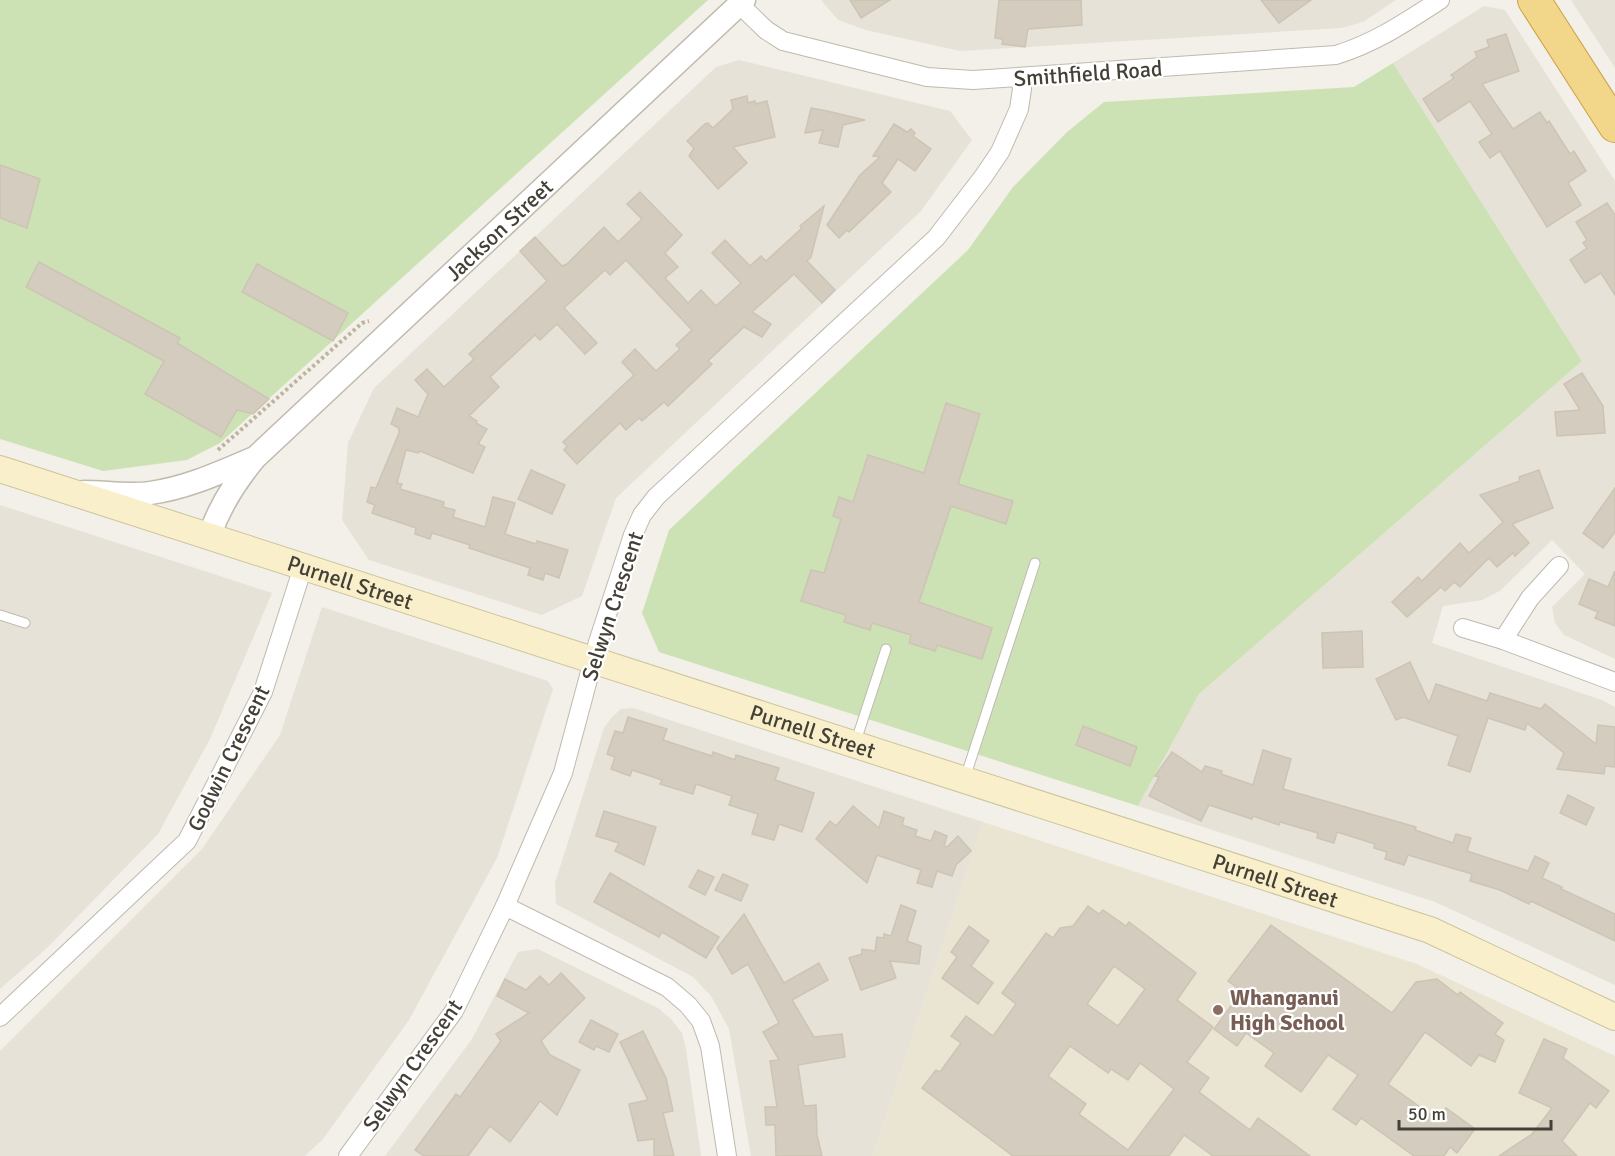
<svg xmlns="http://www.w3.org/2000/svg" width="1615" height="1156" font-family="Signika,sans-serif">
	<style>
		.residential { fill: #e6e2d7 }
		.education { fill: #eae5d3 }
		.green { fill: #cce2b5 }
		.building { fill: #d3ccbf; stroke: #cdc4b3; stroke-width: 1.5; fill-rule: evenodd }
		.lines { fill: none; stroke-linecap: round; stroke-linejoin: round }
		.service-casing { stroke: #c0baaf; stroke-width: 11 }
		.minor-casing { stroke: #c0baaf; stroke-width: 20 }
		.tertiary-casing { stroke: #c0baaf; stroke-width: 25 }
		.secondary-casing { stroke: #cdc39c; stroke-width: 28 }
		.trunk-casing { stroke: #cea247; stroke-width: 34 }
		.path { stroke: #bdb39e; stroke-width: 4; stroke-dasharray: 3 3; stroke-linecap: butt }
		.service { stroke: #fff; stroke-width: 9 }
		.minor { stroke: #fff; stroke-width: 18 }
		.tertiary { stroke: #fff; stroke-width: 22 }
		.secondary { stroke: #f9f0cb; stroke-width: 26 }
		.trunk { stroke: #f2d68a; stroke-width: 32 }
		.education-dot { fill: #8d6e63; stroke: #fff; stroke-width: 2 }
		.labels { text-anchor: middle; stroke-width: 4.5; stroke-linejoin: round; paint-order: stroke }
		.street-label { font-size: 22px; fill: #454037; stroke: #fff }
		.education-label { font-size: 22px; font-weight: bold; fill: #785e54; stroke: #fff; text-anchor: start }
	</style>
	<rect width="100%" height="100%" fill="#f2f0e8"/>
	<g class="residential">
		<polygon points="821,0 1396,0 1363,22 1342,28 960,51 866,30 838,20"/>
		<polygon points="1571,0 1615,0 1615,68"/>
		<polygon points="1484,6 1505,10 1615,181 1615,659 1564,635 1555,623 1552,607 1585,574 1552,540 1500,591 1482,600 1443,606 1432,643 1602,700 1615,707 1615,985 1435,902 1138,806 1199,694 1582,361 1393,63"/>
		<polygon points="739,60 950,111 972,140 921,211 616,498 582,596 542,615 369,560 342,520 348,443 374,388 716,67"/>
		<polygon points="0,505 272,593 210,739 158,834 48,947 0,989"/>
		<polygon points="322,607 548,681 553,689 497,858 409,1020 323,1139 305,1156 0,1156 0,1051 202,849 280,735"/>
		<polygon points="633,708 983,822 873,1156 751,1156 729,1029 711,996 693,977 556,904 555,883 604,728 612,717 621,709"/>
		<polygon points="538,949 658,1008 671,1019 682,1033 686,1049 701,1156 385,1156 472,1039 518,952"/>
	</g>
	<polygon class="education" points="983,822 1417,964 1615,1056 1615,1156 873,1156"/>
	<g class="green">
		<polygon points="0,0 708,0 220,443 187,460 103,471 0,439"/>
		<polygon points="1393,63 1582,361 1199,694 1138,806 659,652 642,613 669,530 968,250 1013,187 1067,132 1104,102 1354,87"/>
	</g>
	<g class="building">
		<polygon points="850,0 890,0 861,18"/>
		<polygon points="999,0 1081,0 1082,25 1028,29 1025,47 1002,44 1003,39 995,38"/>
		<polygon points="1261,0 1311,0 1279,23"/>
		<polygon points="1506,34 1519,71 1482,84 1513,129 1540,112 1547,123 1549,121 1570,154 1574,151 1586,171 1568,183 1581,205 1547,227 1500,151 1490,158 1479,142 1492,134 1470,101 1438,122 1423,99 1454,78 1451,75 1477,57 1475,52 1489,47 1487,40"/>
		<polygon points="747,96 748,103 755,101 755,104 767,101 775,137 733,147 747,163 718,189 689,156 694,148 687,141 705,124 708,123 713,128 733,109 731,100"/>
		<polygon points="811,108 827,111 865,120 843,125 838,147 819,143 823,130 805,133"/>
		<polygon points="894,124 907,132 911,129 915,133 913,136 931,149 915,171 898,159 882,183 891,192 849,232 847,230 839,238 827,225 860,175 880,157 873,156"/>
		<polygon points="0,165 40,179 27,228 0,218"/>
		<polygon points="640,192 682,235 665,253 678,267 665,278 688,303 701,290 716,306 741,283 712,253 725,240 750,266 761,256 766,261 802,228 800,226 824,206 811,257 807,261 835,290 822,303 794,274 752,312 771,324 762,337 744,327 708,361 712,364 668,406 664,402 642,421 639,418 626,430 620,423 577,464 564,450 567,446 563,442 634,375 622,362 635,349 656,371 680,349 676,345 692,330 626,260 610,275 605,270 564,308 597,343 585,354 557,324 540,340 535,335 490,377 499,387 469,416 477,421 476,423 487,429 478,444 485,447 473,473 420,451 418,453 406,450 397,483 402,484 400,489 444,502 443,507 455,510 453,517 485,527 493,497 515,503 505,534 536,544 537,541 568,550 559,578 545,573 543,580 528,575 530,568 469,548 470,545 432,533 430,539 415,534 416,528 372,513 375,505 367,502 371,487 376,488 399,433 399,428 391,424 397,408 418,417 428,394 415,380 427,369 444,387 474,359 469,354 547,281 520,251 535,237 562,266 567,264 604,227 618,242 642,219 627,204"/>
		<polygon points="1607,203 1615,215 1615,295 1601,273 1585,283 1570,260 1587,248 1583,243 1587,240 1576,222"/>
		<polygon points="39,262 180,338 177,343 269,399 253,414 237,410 221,437 145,394 164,361 26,287"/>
		<polygon points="257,264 348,313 333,341 242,292"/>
		<polygon points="1582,373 1603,406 1605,433 1557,436 1555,412 1580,410 1564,384"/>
		<polygon points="946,403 980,414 958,484 1013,501 1006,524 951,506 919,602 992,628 982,659 937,645 935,651 909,643 911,635 872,623 870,630 844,622 846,615 801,601 811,570 824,573 841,519 833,516 839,497 853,502 868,455 924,473"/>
		<polygon points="531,470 565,485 552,514 518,499"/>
		<polygon points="1539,470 1553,508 1512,524 1529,543 1515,556 1513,553 1497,567 1489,558 1460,587 1454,582 1445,591 1441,587 1407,617 1392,602 1418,577 1422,581 1460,543 1469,553 1503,522 1480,495 1520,481 1519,477"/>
		<polygon points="1615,488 1615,532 1603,548 1583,533"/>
		<polygon points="1615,571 1615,626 1595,618 1598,612 1579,604 1589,579 1608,587"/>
		<polygon points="1362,631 1363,667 1323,668 1322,633"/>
		<polygon points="1410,662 1429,703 1436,684 1487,701 1490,693 1541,709 1545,704 1596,744 1598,725 1615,727 1615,767 1605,766 1604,774 1557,769 1564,753 1527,723 1525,730 1488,718 1470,772 1448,765 1458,736 1403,717 1396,720 1376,679"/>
		<polygon points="628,717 667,729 663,740 712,756 713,752 735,760 736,755 779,768 775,780 814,793 802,832 779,824 774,840 752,834 758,814 729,805 732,796 696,784 693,794 660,784 662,780 632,770 630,776 611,769 615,757 607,754 615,731 623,733"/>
		<polygon points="1083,726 1137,747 1130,766 1076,745"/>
		<polygon points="1263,750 1291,759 1283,789 1416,827 1415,830 1453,843 1456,834 1471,838 1467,851 1528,871 1535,856 1549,863 1542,878 1562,887 1561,889 1615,914 1615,941 1531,901 1529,904 1500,890 1470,881 1472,874 1408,855 1404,865 1385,859 1387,852 1374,848 1375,844 1337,832 1334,843 1317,838 1318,833 1280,822 1279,825 1253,816 1252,819 1209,805 1201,821 1149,796 1159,777 1155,776 1172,752 1202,772 1205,766 1222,771 1221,774 1253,785"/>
		<polygon points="1568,795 1594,808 1586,825 1560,813"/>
		<polygon points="853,806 879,828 884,811 904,818 902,825 917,830 915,836 931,841 935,831 947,836 944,846 947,847 958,836 971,851 956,865 952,876 937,871 932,887 917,883 921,870 877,855 867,883 816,839 830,821 836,826"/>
		<polygon points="604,811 656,827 644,865 615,851 619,843 596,836"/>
		<polygon points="698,870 714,877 705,895 689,887"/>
		<polygon points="610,873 719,937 706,958 662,932 659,937 594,902"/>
		<polygon points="723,874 748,885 741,901 715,890"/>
		<polygon points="901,905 916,911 907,941 921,946 919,964 890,961 896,978 861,990 849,958 862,954 862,949 875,951 877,937 884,938 884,934 891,936"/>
		<path d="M1088,906L1099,914L1103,910L1126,926L1129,922L1196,973L1177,1000L1213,1027L1187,1062L1209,1078L1199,1092L1250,1130L1258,1118L1310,1156H1213L1184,1135L1169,1156H1013L922,1088L936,1070L940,1072L961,1043L951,1036L966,1016L993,1036L1016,1004L1002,993L1046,933L1053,938L1060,928L1073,926ZM1114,966L1145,989L1118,1026L1087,1004ZM1070,1046L1108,1073L1111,1069L1128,1080L1140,1063L1174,1089L1128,1150L1079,1114L1086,1104L1048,1076Z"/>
		<polygon points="744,914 784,983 819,963 828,980 792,1000 814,1037 842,1034 845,1057 798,1065 804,1106 816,1105 817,1135 822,1156 776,1156 775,1125 766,1125 765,1107 777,1107 770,1061 779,1060 763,1032 779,1023 748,964 732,974 717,948"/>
		<polygon points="1271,925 1392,1013 1416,982 1437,979 1458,995 1460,992 1503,1023 1495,1034 1504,1040 1495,1062 1479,1055 1471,1066 1425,1032 1388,1084 1437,1119 1446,1108 1475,1129 1457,1153 1450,1147 1444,1156 1414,1156 1361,1118 1356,1125 1333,1109 1358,1075 1328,1055 1301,1092 1265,1066 1274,1053 1246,1033 1237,1046 1214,1029 1242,991 1228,981"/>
		<polygon points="969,926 989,941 971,966 993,983 978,1004 942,978 957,957 951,952"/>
		<polygon points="561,973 585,998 541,1041 550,1055 580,1070 557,1115 540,1101 510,1142 490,1126 468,1156 424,1156 415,1150 456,1094 460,1097 501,1041 496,1034 529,1013 497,996 505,979 526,990 540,976 549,985"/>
		<polygon points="591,1020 618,1034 609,1052 596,1046 594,1050 579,1042"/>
		<polygon points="643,1031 666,1078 673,1111 663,1113 674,1156 654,1156 654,1139 638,1141 629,1104 648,1100 620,1042"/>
		<polygon points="1544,1039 1567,1049 1563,1058 1609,1091 1596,1108 1590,1103 1562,1141 1577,1156 1499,1156 1532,1134 1552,1108 1519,1093"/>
	</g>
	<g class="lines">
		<defs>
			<g id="service">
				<polyline points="0,615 25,623"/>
				<polyline points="855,744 886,649"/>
				<polyline points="965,778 1035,563"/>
			</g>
			<g id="minor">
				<path d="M739,4L766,30L783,41L927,77L973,80L1336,55C1377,42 1404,23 1440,0"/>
				<polyline points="1463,628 1503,640 1615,682"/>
				<polyline points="1503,640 1530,598 1559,566"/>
				<polyline points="505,906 667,987 688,1005 701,1021 710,1046 727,1156"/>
				<polyline points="0,1017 187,841 263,692 303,567"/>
				<polyline points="348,1156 454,1011 505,906 563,773 598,642 633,535 642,515 656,497 936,238 983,177 1000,152 1019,109 1022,89 1020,77"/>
			</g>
			<g id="tertiary">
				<path d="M84,492C105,492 129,496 150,493C186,488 219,473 252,459"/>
				<path id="s1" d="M209,537C219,507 235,482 255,458L744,0"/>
			</g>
			<g id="secondary">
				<path id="s2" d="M0,469L1430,930L1615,1017"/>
			</g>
			<polyline id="trunk" points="1534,0 1615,126"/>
		</defs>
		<use href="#service" class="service-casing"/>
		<use href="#minor" class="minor-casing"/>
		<use href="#tertiary" class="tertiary-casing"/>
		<use href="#secondary" class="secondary-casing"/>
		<use href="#trunk" class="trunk-casing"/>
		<polyline class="path" points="218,450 362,323 369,321"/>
		<use href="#service" class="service"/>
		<use href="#minor" class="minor"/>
		<use href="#tertiary" class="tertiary"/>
		<use href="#secondary" class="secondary"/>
		<use href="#trunk" class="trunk"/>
	</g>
	<circle class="education-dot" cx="1218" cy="1010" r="6"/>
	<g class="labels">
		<g class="street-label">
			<text transform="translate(1088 73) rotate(-4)" y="8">Smithfield Road</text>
			<text dy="8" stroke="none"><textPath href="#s1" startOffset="426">Jackson Street</textPath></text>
			<text dy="8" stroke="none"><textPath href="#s2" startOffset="368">Purnell Street</textPath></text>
			<text transform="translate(612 606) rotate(-72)" y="8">Selwyn Crescent</text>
			<text dy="8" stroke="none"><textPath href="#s2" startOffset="854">Purnell Street</textPath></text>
			<text transform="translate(228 758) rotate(-64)" y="8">Godwin Crescent</text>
			<text dy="8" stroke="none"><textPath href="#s2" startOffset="1340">Purnell Street</textPath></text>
			<text transform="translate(412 1065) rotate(-55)" y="8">Selwyn Crescent</text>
		</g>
		<g class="education-label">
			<text x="1230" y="1005">Whanganui<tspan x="1230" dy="25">High School</tspan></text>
		</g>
	</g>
	<path d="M1399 1120v9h152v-9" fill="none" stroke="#454037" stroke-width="3"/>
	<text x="1408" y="1120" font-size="18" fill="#454037" stroke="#ffffff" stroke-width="4.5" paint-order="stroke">50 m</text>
</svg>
